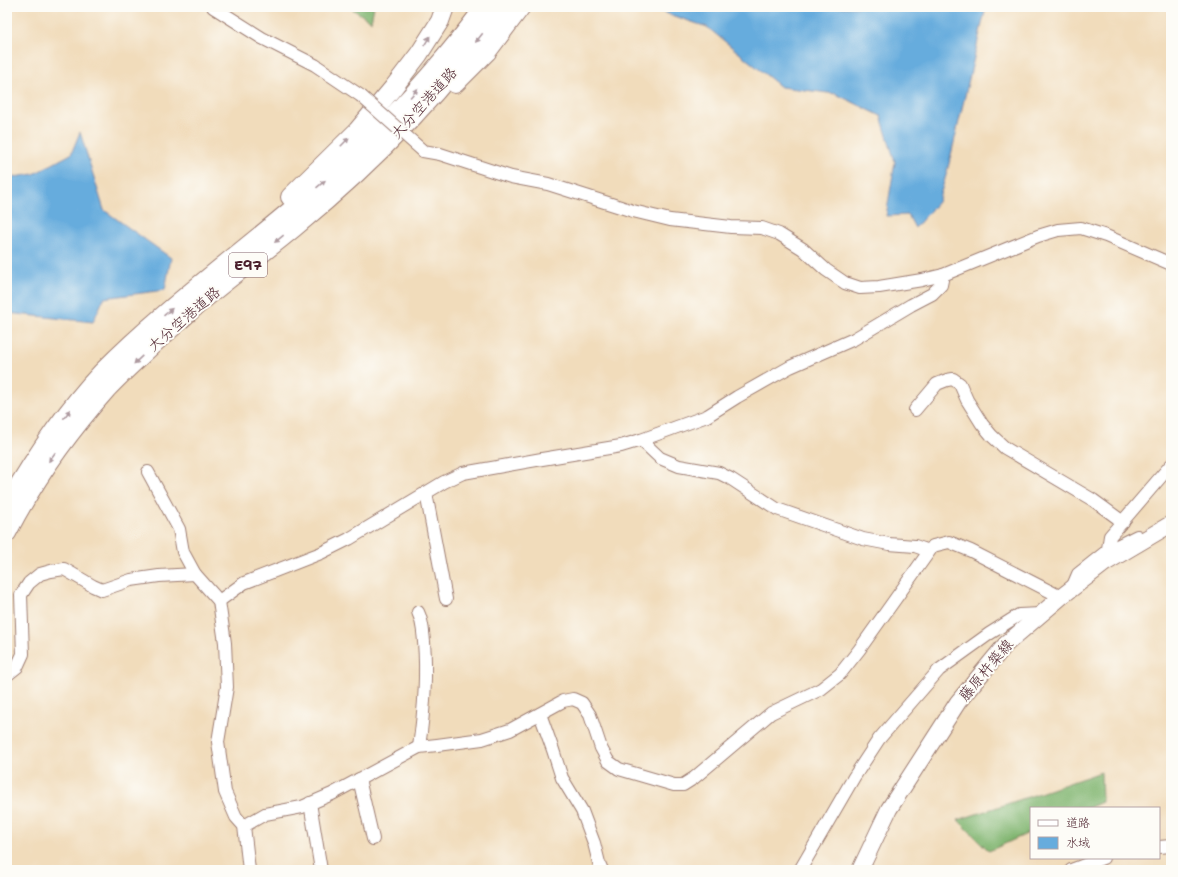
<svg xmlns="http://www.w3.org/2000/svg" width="1178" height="877" font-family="'Shantell Sans','Klee One',sans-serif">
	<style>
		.forest { fill: #80b570; stroke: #656a4e }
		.water { fill: #66acdd; stroke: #586684 }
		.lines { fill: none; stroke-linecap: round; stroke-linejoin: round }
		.minor-casing { stroke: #9e7e73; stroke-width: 14 }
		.major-casing { stroke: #9e7e73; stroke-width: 18 }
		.highway-casing { stroke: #9e7e73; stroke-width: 20 }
		.minor { stroke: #fff; stroke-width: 12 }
		.major { stroke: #fff; stroke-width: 16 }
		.highway { stroke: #fff; stroke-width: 18 }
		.minor-bridge-casing { stroke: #9e7e73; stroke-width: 14; stroke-linecap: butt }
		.minor-bridge { stroke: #fff; stroke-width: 12 }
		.oneway { fill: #ae9aa0 }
		.labels { text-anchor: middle; stroke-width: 4; stroke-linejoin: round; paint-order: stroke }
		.shield { fill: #fdfcf7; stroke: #806168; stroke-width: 1 }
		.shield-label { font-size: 14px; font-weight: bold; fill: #4a1f2b }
		.street-label { font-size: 15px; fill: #4a1f2b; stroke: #fdfcf7 }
	</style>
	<rect width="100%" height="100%" fill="#fdfcf7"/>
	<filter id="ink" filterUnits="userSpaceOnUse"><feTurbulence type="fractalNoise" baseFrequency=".025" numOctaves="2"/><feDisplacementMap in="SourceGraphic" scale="8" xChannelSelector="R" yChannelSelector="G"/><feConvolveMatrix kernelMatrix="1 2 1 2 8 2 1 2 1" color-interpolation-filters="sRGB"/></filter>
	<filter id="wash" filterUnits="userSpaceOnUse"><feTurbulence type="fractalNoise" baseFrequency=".012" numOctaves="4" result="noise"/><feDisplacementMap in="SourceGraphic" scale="16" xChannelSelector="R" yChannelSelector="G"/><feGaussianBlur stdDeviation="0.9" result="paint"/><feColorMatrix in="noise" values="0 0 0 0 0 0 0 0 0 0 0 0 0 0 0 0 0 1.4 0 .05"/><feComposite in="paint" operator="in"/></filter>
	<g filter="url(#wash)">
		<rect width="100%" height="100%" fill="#f1dcbb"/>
		<g class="forest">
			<polygon points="349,7 374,7 371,21"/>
			<polygon points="1101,772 1102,802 1088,808 1031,808 1031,832 989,851 958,820 1034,795"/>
		</g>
		<g class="water">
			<polygon points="647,7 986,7 947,172 938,202 915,228 908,215 886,216 895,162 881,116 836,94 781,87 707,27"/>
			<polygon points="80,132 104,210 171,258 165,290 104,298 93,322 7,313 7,178 34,174 71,154"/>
		</g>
	</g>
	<g filter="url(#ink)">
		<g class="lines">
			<defs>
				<g id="minor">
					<polyline points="213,7 262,38 315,65 361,96"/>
					<polyline points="423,151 440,154 511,177 548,184 633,211 670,220 731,227 762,228 779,234 803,249 826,270 845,283 860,288 879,287 922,280 943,275 1038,236 1058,230 1081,228 1106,236 1171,264"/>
					<polyline points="915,410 937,384 947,380 953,379 960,384 967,400 982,424 992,436 1005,448 1093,500 1123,522"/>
					<polyline points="641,440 660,458 679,466 719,473 731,479 777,509 863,539 889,544 915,546 929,551"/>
					<polyline points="148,472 179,529 183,552 195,574 219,601 225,643 227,687 218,742 225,792 236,817 244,826 249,870"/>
					<polyline points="426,493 446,599"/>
					<polyline points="1107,555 1110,536 1171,465"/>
					<polyline points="1072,588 1078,574 1107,551 1137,536"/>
					<polyline points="219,601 244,583 321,553 349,539 444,482 463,473 542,459 621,446 641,440 707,416 737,397 790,367 854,339 911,305 932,294 941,285 943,275"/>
					<path d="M418,612C423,622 423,632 424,642C427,678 424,712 419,747"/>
					<polyline points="7,675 17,667 23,654 21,595 29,583 40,574 51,571 64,569 93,586 102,590 131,580 159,576 195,574"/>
					<polyline points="540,714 553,750 562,778 582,811 594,843 599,863 602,870"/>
					<polyline points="359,779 373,839"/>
					<polyline points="310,803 321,870"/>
					<polyline points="244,826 265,814 302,807 332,794 419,747 437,745 482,739 510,730 563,701 573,699 582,703 590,715 601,748 608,761 619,769 674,785 683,785 694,778 771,713 821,689 840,674 859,650 933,546 949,542 971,551 1061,597"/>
					<polyline points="1159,847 1171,846"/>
					<polyline points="800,870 854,777 879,739 939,670 989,634 1019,615 1041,614"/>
					<polyline points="1071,870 1103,858"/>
				</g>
				<polyline id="major" points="860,870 889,809 958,702 1006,644 1061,597 1105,563 1171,524"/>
				<g id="highway">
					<polyline points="455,84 487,52 521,7"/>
					<polyline points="290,197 357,131 393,88 419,54 440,21 445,7"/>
					<path d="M7,505C34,458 64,412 102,372C162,311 232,260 298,204C348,163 392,119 434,70C451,50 469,29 484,7"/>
					<path d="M7,533C34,480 68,433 107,389C123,372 140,357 157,341C172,328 186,315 201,302C231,276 264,253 295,227C373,163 445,90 502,7"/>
				</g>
			</defs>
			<use href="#minor" class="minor-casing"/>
			<use href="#major" class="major-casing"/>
			<use href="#highway" class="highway-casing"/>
			<use href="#minor" class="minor"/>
			<use href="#major" class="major"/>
			<use href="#highway" class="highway"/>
			<defs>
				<polyline id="minor-bridge" points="361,96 423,151"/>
			</defs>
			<use href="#minor-bridge" class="minor-bridge-casing"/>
			<use href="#minor-bridge" class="minor-bridge"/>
		</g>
		<defs><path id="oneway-solid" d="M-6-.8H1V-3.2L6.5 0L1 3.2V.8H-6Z"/></defs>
		<g class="oneway">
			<use href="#oneway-solid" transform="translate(479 38) rotate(128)"/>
			<use href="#oneway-solid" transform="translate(427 41) rotate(-58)"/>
			<use href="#oneway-solid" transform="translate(414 93) rotate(-49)"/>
			<use href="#oneway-solid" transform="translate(345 142) rotate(-45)"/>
			<use href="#oneway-solid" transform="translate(321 184) rotate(-41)"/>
			<use href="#oneway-solid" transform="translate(279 239) rotate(141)"/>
			<use href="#oneway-solid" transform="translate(168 312) rotate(-41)"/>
			<use href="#oneway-solid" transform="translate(138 360) rotate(136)"/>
			<use href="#oneway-solid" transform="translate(67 414) rotate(-53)"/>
			<use href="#oneway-solid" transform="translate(52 457) rotate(126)"/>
		</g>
	</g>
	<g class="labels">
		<rect class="shield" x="229" y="253" width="38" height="24" rx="3"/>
		<g class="shield-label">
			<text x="248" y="270">E97</text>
		</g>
		<g class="street-label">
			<text transform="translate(424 103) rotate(-48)" y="5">大分空港道路</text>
			<text transform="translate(184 319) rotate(-41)" y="5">大分空港道路</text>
			<text transform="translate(986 670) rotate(-50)" y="5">藤原杵築線</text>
		</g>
	</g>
	<rect width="1178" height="877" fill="none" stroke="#fdfcf7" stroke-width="24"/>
	<rect x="1030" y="807" width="130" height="52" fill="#fdfcf7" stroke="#b5a4a5"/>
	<rect x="1038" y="820" width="20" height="6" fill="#ffffff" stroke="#b5a4a5"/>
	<text x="1066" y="827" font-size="12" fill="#4a1f2b">道路</text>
	<rect x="1038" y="837" width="20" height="12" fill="#66acdd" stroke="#b5a4a5"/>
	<text x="1066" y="847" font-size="12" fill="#4a1f2b">水域</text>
</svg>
